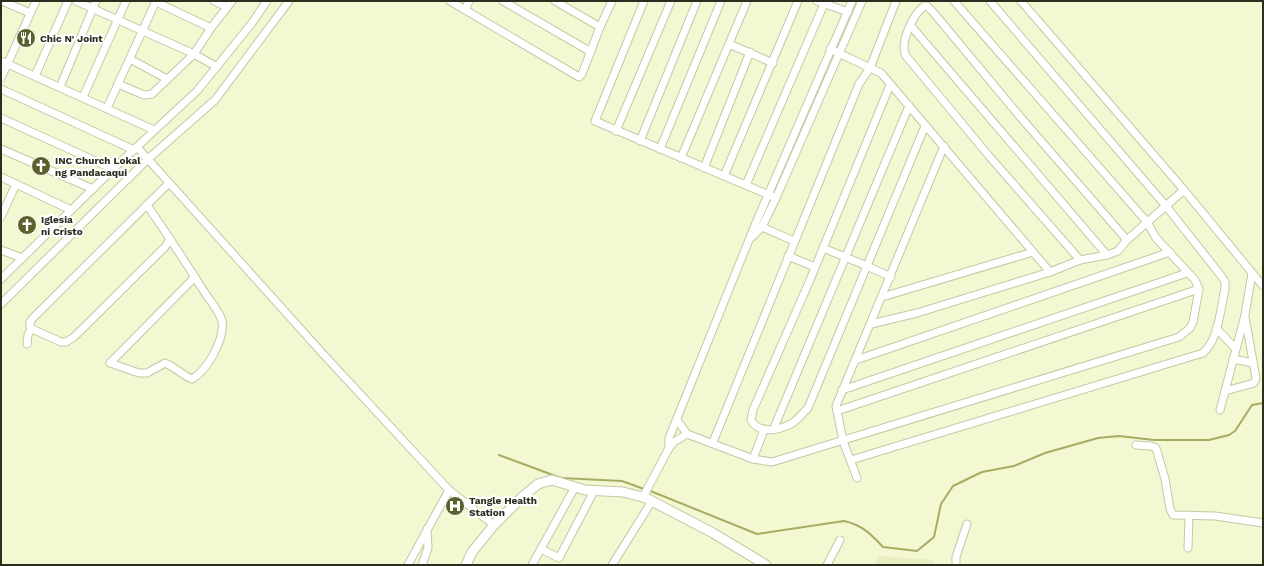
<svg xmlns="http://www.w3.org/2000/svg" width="1264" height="566" font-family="'Work Sans',sans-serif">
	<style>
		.built { fill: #e9edc1 }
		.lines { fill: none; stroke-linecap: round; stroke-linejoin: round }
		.stream { stroke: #a7ac62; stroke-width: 2 }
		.street-casing { stroke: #c5c8a5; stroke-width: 9 }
		.secondary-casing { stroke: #c5c8a5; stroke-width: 11 }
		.street { stroke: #fff; stroke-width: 7 }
		.secondary { stroke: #fff; stroke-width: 9 }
		.labels { text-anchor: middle; stroke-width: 4; stroke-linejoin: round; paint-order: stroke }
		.poi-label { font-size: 10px; font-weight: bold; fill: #2b2d1f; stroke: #fff; text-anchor: start }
	</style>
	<rect width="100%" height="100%" fill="#f3f7d2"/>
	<polygon class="built" points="879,556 934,560 932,565 874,565"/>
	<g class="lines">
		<g class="stream">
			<polyline points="499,455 561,478 622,481 644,489"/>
			<path d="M648,490L757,534L844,521C862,525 871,534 883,547L917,551L934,537L941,504L953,486L982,472L1014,466L1045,453L1098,438L1119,436L1154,440H1209L1229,435L1235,431L1252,405L1263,403"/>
		</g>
		<defs>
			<g id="street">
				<polyline points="2,1 30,13"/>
				<polyline points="76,1 194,54 217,67"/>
				<polyline points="214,1 227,7"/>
				<polyline points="450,1 579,77 582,74 600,27 612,1"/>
				<polyline points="503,1 591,52"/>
				<polyline points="555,1 600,27"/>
				<polyline points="644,1 595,121 776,198"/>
				<polyline points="817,1 848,12"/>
				<polyline points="1021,1 1184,190 1263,286"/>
				<polyline points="156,2 211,28"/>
				<polyline points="465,10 469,1"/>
				<polyline points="911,26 1107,255"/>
				<polyline points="729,44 773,63"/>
				<polyline points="830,49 881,73 1050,272"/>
				<polyline points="130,59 167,79"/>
				<polyline points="1,61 154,130"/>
				<polyline points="35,76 68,1"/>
				<polyline points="1,78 36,1"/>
				<polyline points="118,84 144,95 152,94 194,54 211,28 232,1"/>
				<path d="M890,85L810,280L753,410L751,420C759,435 782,430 794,422C799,418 803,413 808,408L925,126"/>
				<polyline points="60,87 96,1"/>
				<polyline points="1,89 134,150"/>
				<polyline points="83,97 126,1"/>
				<polyline points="107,108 156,1"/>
				<polyline points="1,118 113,169"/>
				<polyline points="616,131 671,1"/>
				<polyline points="640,141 697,1"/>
				<polyline points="137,147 324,355 449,490 494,525"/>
				<polyline points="1,149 93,189"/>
				<polyline points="660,149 721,1"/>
				<polyline points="681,158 747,1"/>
				<polyline points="704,168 750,52"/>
				<polyline points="724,176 798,1"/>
				<polyline points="1,177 71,210"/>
				<polyline points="168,184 33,318 30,322 30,328 61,342 66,342 74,337 165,247 170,239"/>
				<polyline points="746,185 824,4"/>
				<path d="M147,205C167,234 186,263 205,293C210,301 220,312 222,321C225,339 207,371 192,379C182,375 175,367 165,363L147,373H139L110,363L195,277"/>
				<polyline points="1,217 16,184"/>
				<polyline points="762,227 794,241"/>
				<polyline points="752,237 762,227 776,198 862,1"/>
				<polyline points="823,248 867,266 891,277"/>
				<polyline points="1,250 22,258"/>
				<polyline points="788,256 815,267"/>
				<path d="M1080,260L989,156L906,56C899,43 913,15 924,6H927L933,12L1022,119L1127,240"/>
				<polyline points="1,279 113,169 197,91 252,23 267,1"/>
				<polyline points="882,297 1033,252"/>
				<polyline points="1,304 148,159 215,100 289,1"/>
				<polyline points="871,324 917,313 1050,272 1080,260 1107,255 1118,251 1127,240 1184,190"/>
				<polyline points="1216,328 1235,348"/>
				<polyline points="27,344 28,335 31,329"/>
				<polyline points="1233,359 1253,363"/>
				<polyline points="856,360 1170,252"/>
				<polyline points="842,390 1187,273"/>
				<polyline points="1225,391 1254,383 1256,378 1245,317"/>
				<polyline points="1220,410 1245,315 1252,273"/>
				<polyline points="837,411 1199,289"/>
				<polyline points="677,420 687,434"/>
				<polyline points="773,430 909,106"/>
				<polyline points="713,442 859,84 870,68 896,1"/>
				<polyline points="1136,445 1151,446 1156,448 1165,479 1170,509 1173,515 1215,516 1263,523"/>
				<polyline points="669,448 669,438 755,225 852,1"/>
				<polyline points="753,459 764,430"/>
				<path d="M851,460L1203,353C1219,339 1220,310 1225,289V282L1222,277L1166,206L990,1"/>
				<polyline points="857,478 843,441 836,406 944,146"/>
				<polyline points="643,497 669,448 674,442 687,434 753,459 772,462 1179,337 1190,328 1193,322 1199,289 1195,280 1156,238 1147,222 954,1"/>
				<polyline points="1188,548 1189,515"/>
				<polyline points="541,549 559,558 594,491"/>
				<polyline points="408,565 449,490"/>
				<polyline points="422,565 428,548 427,529"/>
				<polyline points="532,565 575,487"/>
				<polyline points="612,565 652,501"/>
				<polyline points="827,565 840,540"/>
				<polyline points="956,565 956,557 967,524"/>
			</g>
			<polyline id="secondary" points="466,565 472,552 494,525 521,498 538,484 552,480 585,490 623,492 646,498 713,533 766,565"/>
		</defs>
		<use href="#street" class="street-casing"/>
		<use href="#secondary" class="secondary-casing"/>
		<use href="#street" class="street"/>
		<use href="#secondary" class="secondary"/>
	</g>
	<defs>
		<symbol id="restaurant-disc" viewBox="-11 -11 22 22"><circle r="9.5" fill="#5c602d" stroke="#fff"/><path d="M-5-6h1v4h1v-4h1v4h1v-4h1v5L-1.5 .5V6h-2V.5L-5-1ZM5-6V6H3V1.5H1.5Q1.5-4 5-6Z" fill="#fff"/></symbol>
		<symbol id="church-disc" viewBox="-11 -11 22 22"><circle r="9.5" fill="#5c602d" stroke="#fff"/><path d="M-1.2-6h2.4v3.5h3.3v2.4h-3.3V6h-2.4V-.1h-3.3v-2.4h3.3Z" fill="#fff"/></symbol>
		<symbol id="hospital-disc" viewBox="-11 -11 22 22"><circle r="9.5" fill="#5c602d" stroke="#fff"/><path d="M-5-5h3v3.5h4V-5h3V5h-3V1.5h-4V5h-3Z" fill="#fff"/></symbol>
	</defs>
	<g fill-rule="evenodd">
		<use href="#restaurant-disc" x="15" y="27" width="22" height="22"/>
		<use href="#church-disc" x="30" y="155" width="22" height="22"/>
		<use href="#church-disc" x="16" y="214" width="22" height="22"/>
		<use href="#hospital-disc" x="444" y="495" width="22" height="22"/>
	</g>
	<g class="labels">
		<g class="poi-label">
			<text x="40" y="42">Chic N' Joint</text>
			<text x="55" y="164">INC Church Lokal<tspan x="55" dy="12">ng Pandacaqui</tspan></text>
			<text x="41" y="223">Iglesia<tspan x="41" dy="12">ni Cristo</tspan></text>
			<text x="469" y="504">Tangle Health<tspan x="469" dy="12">Station</tspan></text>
		</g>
	</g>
	<rect width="1264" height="566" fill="none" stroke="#2b2d1f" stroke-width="4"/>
</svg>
